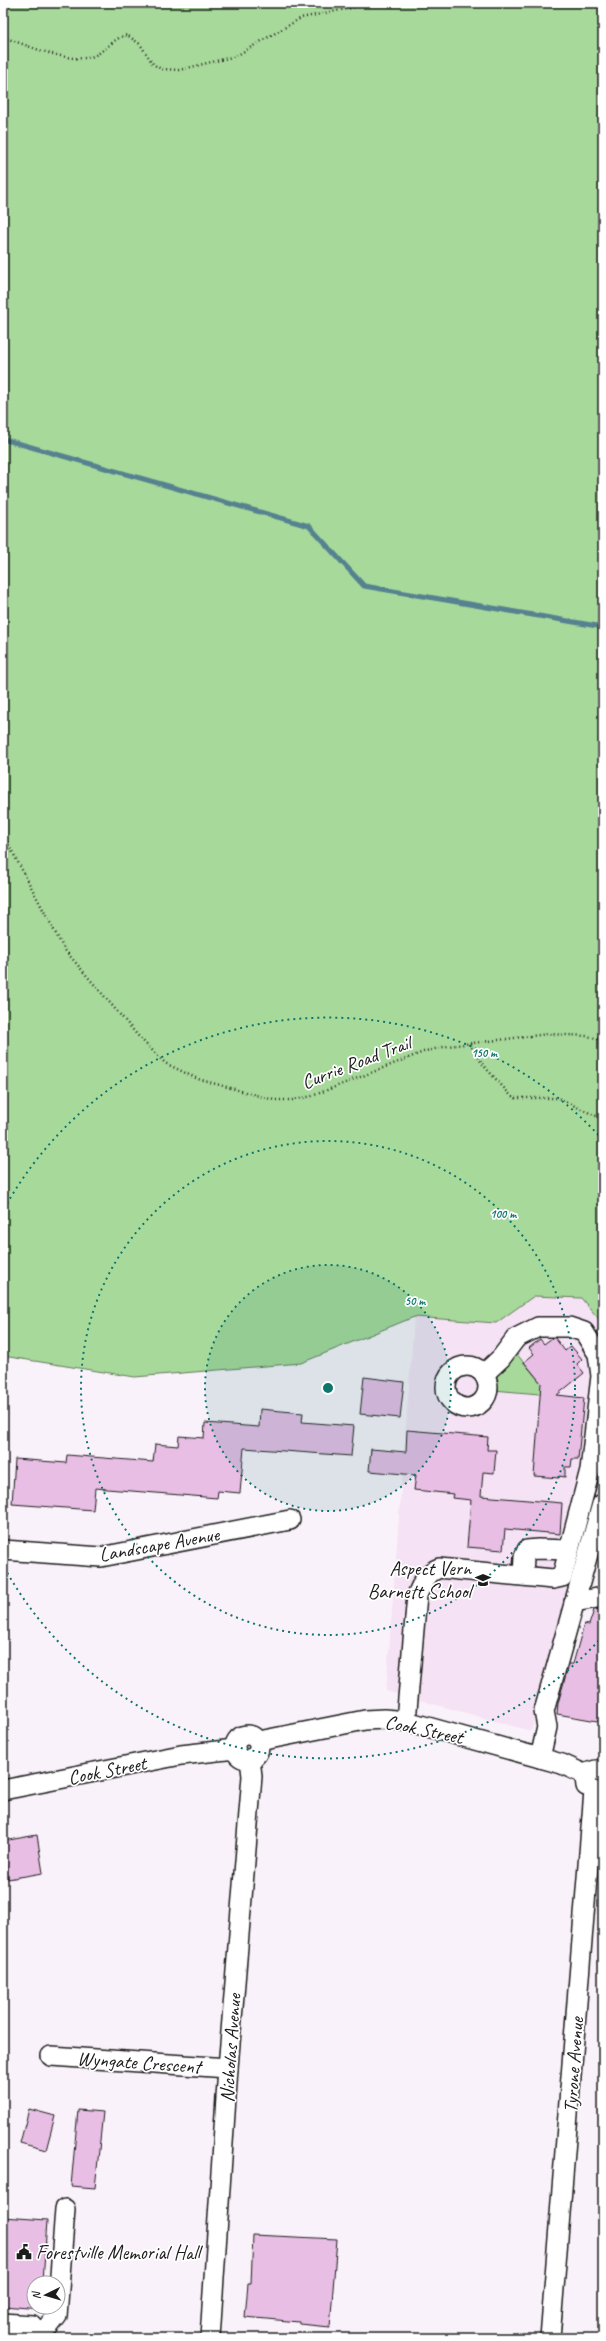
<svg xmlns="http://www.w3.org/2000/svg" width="606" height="2341" font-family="Caveat,sans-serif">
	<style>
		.built { fill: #f5e2f4 }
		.green { fill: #a7d99a; stroke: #627a5b }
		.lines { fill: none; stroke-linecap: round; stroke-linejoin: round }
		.stream { stroke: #568290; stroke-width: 5 }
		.building { fill: #e8bee5; stroke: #1c1c1c }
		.minor-casing { stroke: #1c1c1c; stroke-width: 22 }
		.path { stroke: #1c1c1c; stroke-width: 2.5; stroke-dasharray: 1 3; stroke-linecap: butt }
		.minor { stroke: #fff; stroke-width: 19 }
		.ring { fill: none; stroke: #0f766e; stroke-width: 2; stroke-dasharray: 2 4 }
		.labels { text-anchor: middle; stroke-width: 3.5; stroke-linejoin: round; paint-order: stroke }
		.street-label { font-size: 20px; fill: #1c1c1c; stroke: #fff }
		.poi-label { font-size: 20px; fill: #1c1c1c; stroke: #fff; text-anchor: end }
		.centre { fill: #0f766e; stroke: #fff; stroke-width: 2 }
		.ring-label { font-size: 12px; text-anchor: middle; font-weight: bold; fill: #0f766e; stroke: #fff; stroke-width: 3.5; stroke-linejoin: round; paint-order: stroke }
	</style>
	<rect width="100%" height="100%" fill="#faf2fa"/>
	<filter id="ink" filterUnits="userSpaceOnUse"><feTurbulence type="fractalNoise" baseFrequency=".025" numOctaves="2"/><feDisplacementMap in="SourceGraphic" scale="8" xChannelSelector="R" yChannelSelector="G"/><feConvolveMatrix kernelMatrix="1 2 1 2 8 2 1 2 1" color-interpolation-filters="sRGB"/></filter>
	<g filter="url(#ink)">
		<polygon class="built" points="534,1296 581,1298 603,1324 603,1469 531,1731 386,1691 414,1317 496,1323"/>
		<g class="green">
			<polygon points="3,3 603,3 603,1324 581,1298 534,1296 496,1323 414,1317 301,1363 135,1377 3,1356"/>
			<polygon points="515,1352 551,1395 493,1390 495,1376"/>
		</g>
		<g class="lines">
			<polyline class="stream" points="3,439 309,526 364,586 603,627"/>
		</g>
		<g class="building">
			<polygon points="552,1338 555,1338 565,1351 571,1346 582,1359 577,1364 584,1373 557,1395 584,1398 578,1459 572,1459 571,1467 565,1467 565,1477 559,1476 559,1478 534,1476 541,1383 524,1362 534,1354 529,1348 540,1339 544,1344"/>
			<polygon points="364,1377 404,1382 400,1418 360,1414"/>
			<polygon points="260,1409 303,1413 302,1422 354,1426 351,1456 244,1448 240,1493 218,1491 217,1498 95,1488 93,1510 12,1504 15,1459 66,1463 67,1455 153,1462 155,1444 178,1446 179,1436 204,1438 205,1423 259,1427"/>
			<polygon points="407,1430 488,1437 487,1450 496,1450 494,1473 483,1472 481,1496 562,1503 560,1534 505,1529 503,1550 467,1547 471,1500 453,1498 454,1494 414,1490 416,1475 369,1471 371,1449 406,1452"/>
			<polygon points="603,1608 603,1722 557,1714 558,1703 569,1664 573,1664 584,1624 589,1625 594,1610"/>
			<polygon points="37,1835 43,1873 8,1879 3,1841"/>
			<polygon points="29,2109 55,2116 46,2150 20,2143"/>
			<polygon points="78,2110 103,2112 95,2188 71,2186"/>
			<polygon points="3,2217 47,2220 43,2283 34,2283 34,2307 41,2309 3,2306"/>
			<polygon points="253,2235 337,2239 330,2327 299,2324 299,2322 245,2317 248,2284 251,2284"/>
		</g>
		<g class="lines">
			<defs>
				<g id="minor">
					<circle cx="467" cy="1387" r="21"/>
					<polyline points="3,1550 101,1557 290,1520"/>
					<polyline points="523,1576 524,1557 527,1550 538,1549 569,1550"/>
					<polyline points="574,1602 603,1597"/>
					<path d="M406,1721L417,1595C422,1584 426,1573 439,1568L553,1579L562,1577L590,1470L601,1376L598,1354L584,1332L569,1327H538L516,1338L501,1358L484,1374"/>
					<circle cx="247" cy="1747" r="12"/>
					<polyline points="259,1741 365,1720 384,1719 406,1721 562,1764 586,1775"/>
					<polyline points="540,1758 547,1727 544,1711 602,1504"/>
					<polyline points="586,1786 585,1778 589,1772 596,1770 603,1773"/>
					<polyline points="3,1790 181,1755 235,1749"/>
					<polyline points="51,2056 228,2068"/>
					<polyline points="3,2323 32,2325 39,2338"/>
					<polyline points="36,2333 49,2326 57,2316 65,2209"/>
					<polyline points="210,2338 228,2068 252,1776 250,1759"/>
					<polyline points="550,2338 594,1791"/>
				</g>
			</defs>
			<use href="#minor" class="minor-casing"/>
			<g class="path">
				<path d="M3,37C27,45 66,63 90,57C104,54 112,38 127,35L140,44L153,64L161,69L179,70L236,56L301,18L351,8L364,3"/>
				<polyline points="3,834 64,949 139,1037 165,1063 198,1079 274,1100 293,1100 312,1096 426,1051 448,1046 548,1034 587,1036 603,1040"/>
				<polyline points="469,1044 484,1066 513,1098 558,1098 596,1116 603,1121"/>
			</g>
			<use href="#minor" class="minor"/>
		</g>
	</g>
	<circle cx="328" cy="1388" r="123" fill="#0f766e" fill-opacity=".12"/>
	<g class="ring">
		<circle cx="328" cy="1388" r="123"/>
		<circle cx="328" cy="1388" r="247"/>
		<path d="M603 1636A370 370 0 0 1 4 1567M4 1209A370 370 0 0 1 603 1140"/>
	</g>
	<defs>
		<symbol id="school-bare" viewBox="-9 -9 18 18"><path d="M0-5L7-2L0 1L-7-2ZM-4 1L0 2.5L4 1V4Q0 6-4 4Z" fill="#1c1c1c" stroke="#fff" stroke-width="2.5" paint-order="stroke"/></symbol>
		<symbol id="civic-bare" viewBox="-9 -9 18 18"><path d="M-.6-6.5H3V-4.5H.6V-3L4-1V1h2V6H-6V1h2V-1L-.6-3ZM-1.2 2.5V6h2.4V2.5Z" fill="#1c1c1c" stroke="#fff" stroke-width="2.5" paint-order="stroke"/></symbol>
	</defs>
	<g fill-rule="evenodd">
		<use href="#school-bare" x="472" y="1569" width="22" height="22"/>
		<use href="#civic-bare" x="13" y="2241" width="22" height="22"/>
	</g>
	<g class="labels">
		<g class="street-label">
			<text transform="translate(356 1062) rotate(-21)" y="7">Currie Road Trail</text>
			<text transform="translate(159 1544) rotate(-10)" y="7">Landscape Avenue</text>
			<text transform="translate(424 1729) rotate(12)" y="7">Cook Street</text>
			<text transform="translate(107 1770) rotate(-11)" y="7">Cook Street</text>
			<text transform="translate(230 2048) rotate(-86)" y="7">Nicholas Avenue</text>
			<text transform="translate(139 2062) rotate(4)" y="7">Wyngate Crescent</text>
			<text transform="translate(573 2065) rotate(-86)" y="7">Tyrone Avenue</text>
		</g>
		<g class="poi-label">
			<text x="471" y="1575">Aspect Vern<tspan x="471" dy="23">Barnett School</tspan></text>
			<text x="36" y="2259" text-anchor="start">Forestville Memorial Hall</text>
		</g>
	</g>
	<circle cx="328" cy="1388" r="6" class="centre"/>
	<g class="ring-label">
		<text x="484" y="1057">150 m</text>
		<text x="503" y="1218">100 m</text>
		<text x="415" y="1305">50 m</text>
	</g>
	<rect width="606" height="2341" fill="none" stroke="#fff" stroke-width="16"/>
	<rect x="8" y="8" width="590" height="2325" fill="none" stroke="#1c1c1c" stroke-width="1.5" filter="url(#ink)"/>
	<g transform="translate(46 2295) rotate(265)"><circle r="19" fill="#ffffff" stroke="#a4a4a4"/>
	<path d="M0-3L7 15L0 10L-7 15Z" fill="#1c1c1c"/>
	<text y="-6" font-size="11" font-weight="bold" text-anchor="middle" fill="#1c1c1c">N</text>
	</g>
</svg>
